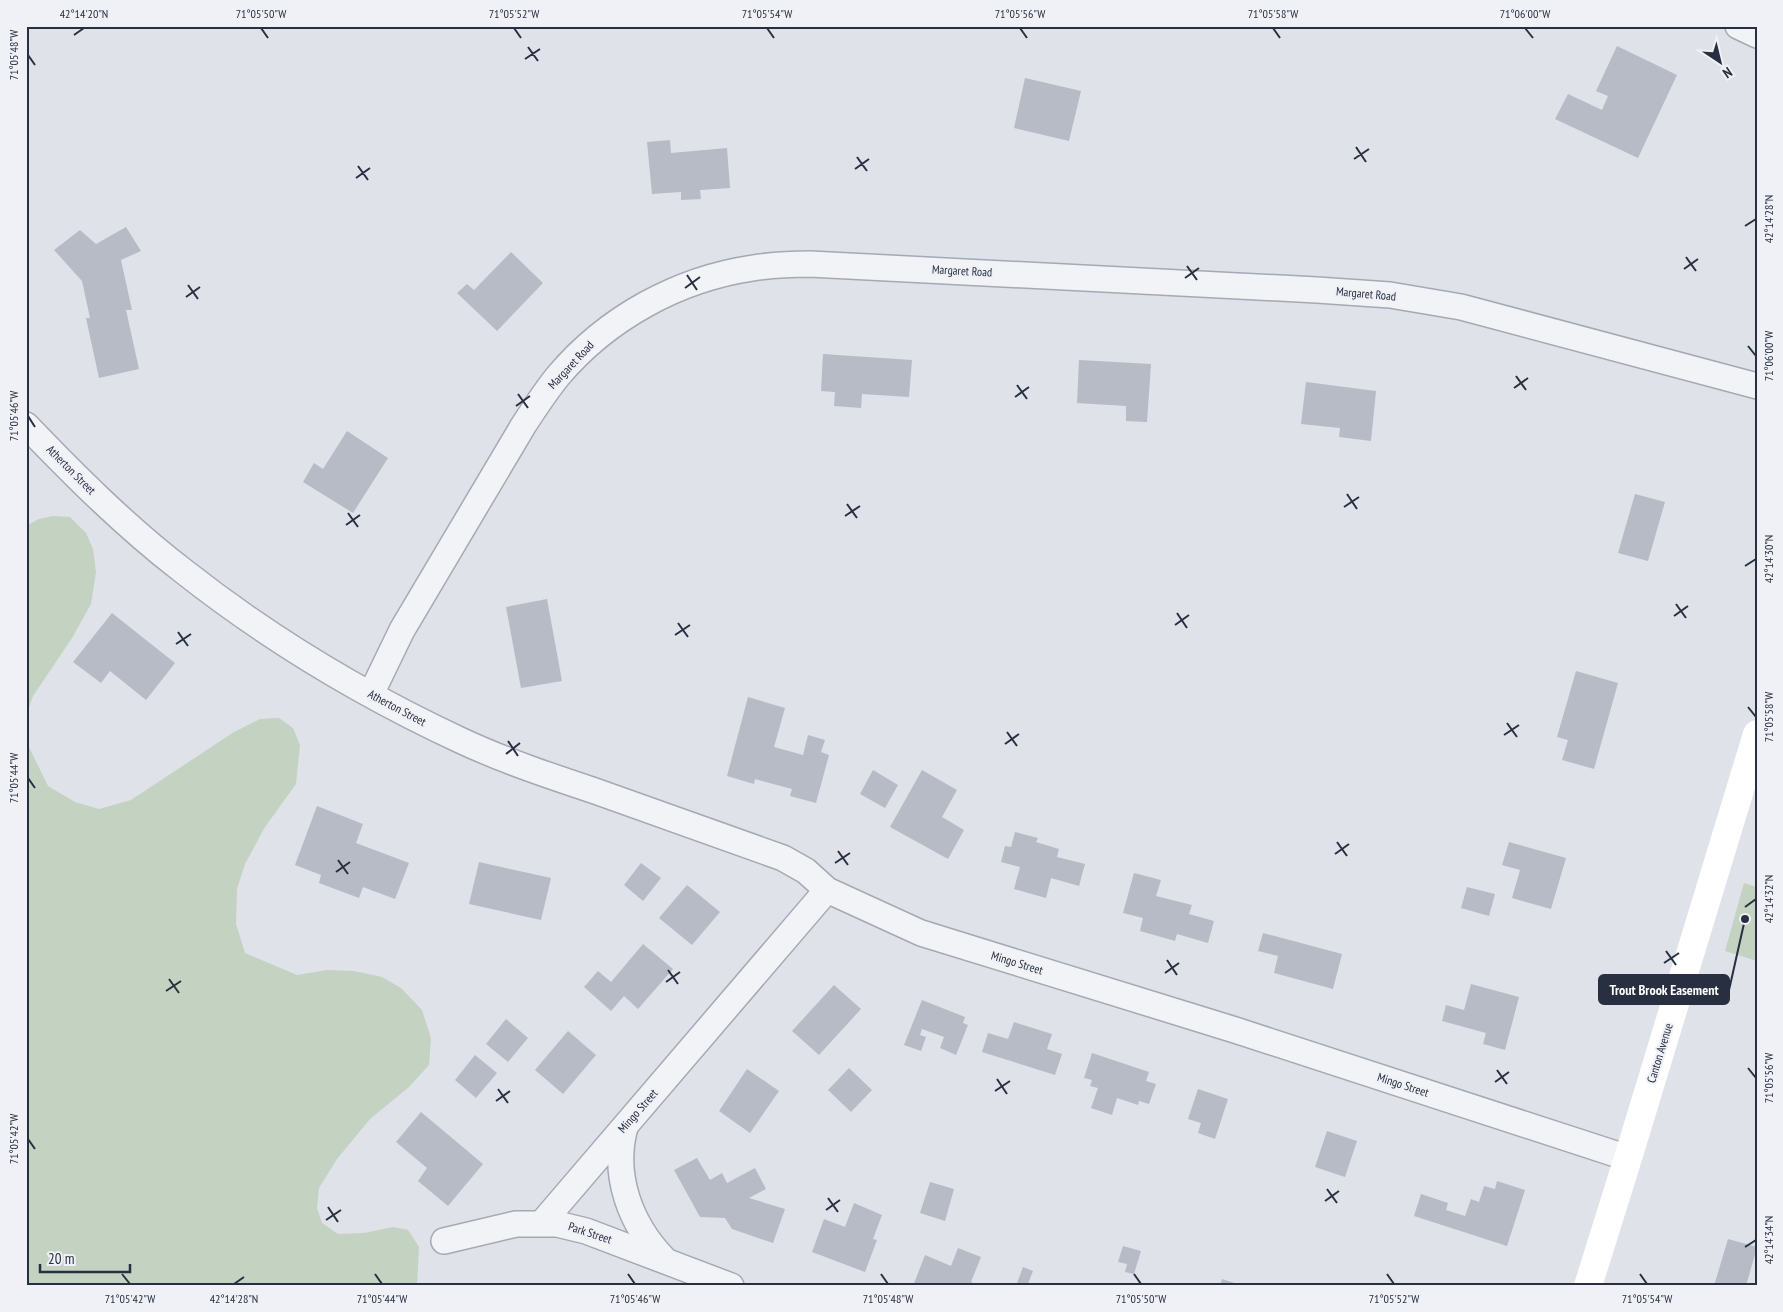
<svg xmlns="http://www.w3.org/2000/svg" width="1783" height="1312" font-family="'PT Sans Narrow',sans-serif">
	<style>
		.green { fill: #c4d2c1 }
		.building { fill: #b7bbc5 }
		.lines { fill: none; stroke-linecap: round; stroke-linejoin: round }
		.minor-casing { stroke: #a4a9b3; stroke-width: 28 }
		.minor { stroke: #f2f3f7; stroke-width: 25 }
		.secondary { stroke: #fff; stroke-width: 28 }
		.ticks { fill: none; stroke: #282f40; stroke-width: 2 }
		.labels { text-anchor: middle; stroke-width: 4; stroke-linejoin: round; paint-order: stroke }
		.street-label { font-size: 12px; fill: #282f40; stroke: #eff1f6 }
		.leader { fill: none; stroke: #282f40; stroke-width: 2 }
		.callout-dot { fill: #282f40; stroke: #eff1f6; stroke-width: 2 }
		.callout { fill: #282f40; stroke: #282f40; stroke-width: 2 }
		.callout-label { font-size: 14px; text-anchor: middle; font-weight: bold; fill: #fff }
		.neatline { fill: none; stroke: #282f40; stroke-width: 2 }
		.ticks-label { font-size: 12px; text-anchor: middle; fill: #282f40 }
	</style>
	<rect width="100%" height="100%" fill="#dfe2e9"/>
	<g class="green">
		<polygon points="53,516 70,517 86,533 93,549 96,572 91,604 72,638 33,696 26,716 26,526 39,519"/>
		<polygon points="279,718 293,728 300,745 296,784 265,827 245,864 237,889 236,924 245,953 297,975 327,970 354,971 382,977 401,988 422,1010 431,1038 429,1065 409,1087 370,1119 337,1159 319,1188 317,1208 322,1223 338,1234 364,1233 393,1227 408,1230 419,1247 417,1286 26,1286 26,741 48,786 75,802 99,809 131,800 234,732 260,719"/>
		<polygon points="1744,883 1757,887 1757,961 1725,951"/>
	</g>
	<g class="building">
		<polygon points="1617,46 1677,75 1638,158 1555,119 1568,94 1602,110 1608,96 1596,91"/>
		<polygon points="1025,78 1081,91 1069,141 1014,128"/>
		<polygon points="670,140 671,153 727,148 730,188 700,190 701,199 681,200 681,192 652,194 647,142"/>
		<polygon points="126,227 141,251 121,260 132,310 126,310 139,369 99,378 86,318 90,318 82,281 54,250 80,230 96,244"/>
		<polygon points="511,252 543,283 497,331 457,293 467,284 474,290"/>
		<polygon points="823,354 912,360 909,397 862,394 861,408 834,406 835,392 821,391"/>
		<polygon points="1079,360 1151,364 1147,422 1126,421 1126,406 1077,403"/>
		<polygon points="1306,382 1376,391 1371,441 1339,437 1340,428 1301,424"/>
		<polygon points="347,431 388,458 353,513 303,482 314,463 323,469"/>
		<polygon points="1635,494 1665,502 1648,561 1618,553"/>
		<polygon points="547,599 562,681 521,688 506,607"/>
		<polygon points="112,613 175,663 146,700 110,671 101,683 73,662"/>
		<polygon points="1576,671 1618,683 1594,769 1562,760 1568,740 1557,737"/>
		<polygon points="748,697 785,708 774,747 803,755 808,735 825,740 821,752 829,755 816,803 790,796 792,789 755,779 754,784 727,776"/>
		<polygon points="873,770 898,785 885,808 860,794"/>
		<polygon points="922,770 957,790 942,817 964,830 948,859 890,827"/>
		<polygon points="317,806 363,824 356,843 409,863 395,899 363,887 359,898 319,883 321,875 295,865"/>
		<polygon points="1015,832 1038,838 1036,842 1059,849 1057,857 1085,864 1079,886 1051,878 1046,898 1014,889 1020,867 1001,862 1005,846 1011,847"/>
		<polygon points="1509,842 1566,858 1551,909 1512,898 1520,870 1502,865"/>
		<polygon points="479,862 551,878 541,920 469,904"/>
		<polygon points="641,863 661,878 643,901 624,885"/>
		<polygon points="1134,873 1161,880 1156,896 1192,905 1189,914 1214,921 1208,943 1177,934 1175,941 1140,931 1143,918 1123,913"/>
		<polygon points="687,885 720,912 692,945 659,918"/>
		<polygon points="1467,887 1495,894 1489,916 1461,908"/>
		<polygon points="1263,933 1342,954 1333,989 1274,973 1278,956 1258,951"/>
		<polygon points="643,944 673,969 638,1009 624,996 611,1011 584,987 598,971 611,982"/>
		<polygon points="1471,984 1519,997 1505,1050 1483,1044 1486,1033 1442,1021 1446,1005 1464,1010"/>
		<polygon points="834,985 861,1009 819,1055 792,1031"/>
		<polygon points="922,1000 965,1017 963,1023 968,1025 956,1055 940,1048 944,1037 922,1029 920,1035 926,1037 921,1051 904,1045"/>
		<polygon points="506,1019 528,1038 508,1062 486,1044"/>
		<polygon points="1014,1022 1052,1034 1047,1049 1062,1054 1055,1075 982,1052 988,1033 1008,1039"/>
		<polygon points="568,1031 596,1055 563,1094 535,1070"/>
		<polygon points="1092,1053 1149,1072 1146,1081 1156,1084 1149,1104 1139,1101 1138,1105 1117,1098 1112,1115 1091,1108 1098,1088 1090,1086 1092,1080 1084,1078"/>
		<polygon points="475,1055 497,1073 476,1098 455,1080"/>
		<polygon points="849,1068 872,1090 851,1112 828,1090"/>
		<polygon points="747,1069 779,1091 750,1133 719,1111"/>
		<polygon points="1198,1089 1228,1099 1215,1139 1198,1133 1201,1123 1188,1119"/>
		<polygon points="421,1112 483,1164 448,1206 418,1181 427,1168 396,1142"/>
		<polygon points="1327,1131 1357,1141 1345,1177 1315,1167"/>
		<polygon points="697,1158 710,1180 722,1173 727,1183 755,1168 766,1189 749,1198 785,1209 773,1243 732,1229 725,1218 700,1217 674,1170"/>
		<polygon points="1497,1181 1525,1190 1507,1246 1414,1216 1421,1194 1448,1203 1446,1210 1465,1216 1471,1199 1479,1202 1484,1186 1495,1189"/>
		<polygon points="930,1182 954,1189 945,1221 920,1213"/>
		<polygon points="854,1203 882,1215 873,1239 877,1240 865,1272 812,1252 824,1219 845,1227"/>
		<polygon points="1728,1239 1757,1247 1746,1286 1714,1286"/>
		<polygon points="1123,1246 1141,1251 1134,1274 1125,1272 1127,1264 1118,1262"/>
		<polygon points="958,1248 981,1257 971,1282 979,1286 913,1286 925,1255 951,1266"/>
		<polygon points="1023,1267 1033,1271 1027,1286 1016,1286"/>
		<polygon points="1222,1279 1241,1285 1241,1286 1220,1286"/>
	</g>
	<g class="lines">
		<defs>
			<g id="minor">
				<polyline points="1738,26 1757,35"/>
				<path d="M26,425C75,476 126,527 182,570C268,638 363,695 462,741C505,761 550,776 595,791C658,814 721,836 783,858L806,871L827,890L921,933L1235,1030L1628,1158"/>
				<path d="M371,694L402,630L523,426C534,409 545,392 558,376C607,318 678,279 753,268C772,265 791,264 810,264L1317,290L1390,295L1461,307L1757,386"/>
				<path d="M625,1127C612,1175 630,1224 664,1259"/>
				<polyline points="542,1223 827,890"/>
				<polyline points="444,1241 516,1224 557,1224 586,1231 731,1286"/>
			</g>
		</defs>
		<use href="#minor" class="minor-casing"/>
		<use href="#minor" class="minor"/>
		<polyline class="secondary" points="1588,1286 1628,1158 1757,734"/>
	</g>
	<path class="ticks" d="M261,28L268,38M514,28L521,38M767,28L774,38M1020,28L1027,38M1273,28L1280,38M1525,28L1533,38M74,35L84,28M528,47L538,61M28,55L35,65M525,59L540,49M1356,147L1366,162M857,157L867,171M1354,159L1369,149M358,166L368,180M855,169L869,159M356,178L370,168M1745,226L1756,219M1686,257L1696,271M1187,266L1197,280M1684,269L1698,259M687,275L697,290M1185,278L1199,268M188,285L198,299M685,288L700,277M186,297L200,287M1748,346L1756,356M1516,376L1526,390M1017,385L1027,399M1514,388L1528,378M518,394L528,408M1015,397L1029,387M516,406L530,396M28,416L35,427M1347,494L1357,509M847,504L857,518M1344,507L1359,497M348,513L358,527M845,516L860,506M346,525L360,515M1745,566L1756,559M1676,604L1686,618M1177,613L1187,628M1674,616L1688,606M678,623L688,637M1175,625L1189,615M178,632L188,646M675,635L690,625M176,644L191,634M1748,707L1756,717M1507,723L1517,737M1007,732L1017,746M1504,735L1519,725M508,741L518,756M1005,744L1019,734M506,754L520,743M28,778L35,788M1337,842L1347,856M838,851L848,865M1335,854L1349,844M338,860L348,874M835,863L850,853M336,872L350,862M1745,907L1756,899M1666,951L1676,965M1167,960L1177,975M1664,963L1679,953M668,970L678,984M1165,973L1179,963M169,979L179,993M666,982L680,972M166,991L181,981M1748,1068L1756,1078M1497,1070L1507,1084M997,1079L1007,1094M1495,1082L1509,1072M498,1089L508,1103M995,1091L1010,1081M496,1101L510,1091M28,1139L35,1149M1327,1189L1337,1203M828,1198L838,1212M1325,1201L1339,1191M328,1207L338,1222M826,1210L840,1200M326,1220L341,1210M1745,1247L1756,1240M122,1274L130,1284M375,1274L382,1284M628,1274L635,1284M881,1274L888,1284M1134,1274L1141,1284M1387,1274L1394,1284M1640,1274L1647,1284M234,1284L244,1277"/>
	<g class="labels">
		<g class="street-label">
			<text transform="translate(962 271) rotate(3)" y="4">Margaret Road</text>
			<text transform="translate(1366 294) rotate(5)" y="4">Margaret Road</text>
			<text transform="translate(571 365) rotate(-47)" y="4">Margaret Road</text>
			<text transform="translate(71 470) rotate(45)" y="4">Atherton Street</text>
			<text transform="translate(397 708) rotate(28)" y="4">Atherton Street</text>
			<text transform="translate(1017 963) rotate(17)" y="4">Mingo Street</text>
			<text transform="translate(1660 1053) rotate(-73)" y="4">Canton Avenue</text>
			<text transform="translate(1403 1085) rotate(18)" y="4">Mingo Street</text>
			<text transform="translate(638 1111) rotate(-49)" y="4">Mingo Street</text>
			<text transform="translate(590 1233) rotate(18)" y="4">Park Street</text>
		</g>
	</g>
	<path class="leader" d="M1745 919L1729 990"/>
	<circle class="callout-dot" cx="1745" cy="919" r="5"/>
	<rect class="callout" x="1599" y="975" width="130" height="29" rx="5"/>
	<g class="callout-label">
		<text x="1664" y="995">Trout Brook Easement</text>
	</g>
	<rect width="1783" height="1312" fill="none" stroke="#eff1f6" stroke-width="55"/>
	<g transform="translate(1720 62) rotate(145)" stroke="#eff1f6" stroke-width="4" paint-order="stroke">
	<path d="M0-4L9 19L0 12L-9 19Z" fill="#282f40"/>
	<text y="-8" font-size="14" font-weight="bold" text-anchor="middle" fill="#282f40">N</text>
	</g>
	<path d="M40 1264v8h90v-8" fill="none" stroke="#282f40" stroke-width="2.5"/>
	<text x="48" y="1264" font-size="15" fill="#282f40" stroke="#eff1f6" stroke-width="4" paint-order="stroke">20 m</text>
	<rect x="28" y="28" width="1728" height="1256" class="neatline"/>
	<g class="ticks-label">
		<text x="84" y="18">42°14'20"N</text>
		<text x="261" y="18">71°05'50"W</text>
		<text x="514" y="18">71°05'52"W</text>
		<text x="767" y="18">71°05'54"W</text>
		<text x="1020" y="18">71°05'56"W</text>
		<text x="1273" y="18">71°05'58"W</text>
		<text x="1525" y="18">71°06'00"W</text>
		<text transform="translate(14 55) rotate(-90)" y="4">71°05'48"W</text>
		<text transform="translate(1769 219) rotate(-90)" y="4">42°14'28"N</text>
		<text transform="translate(1769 356) rotate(-90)" y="4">71°06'00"W</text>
		<text transform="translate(14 416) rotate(-90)" y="4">71°05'46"W</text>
		<text transform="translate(1769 559) rotate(-90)" y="4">42°14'30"N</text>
		<text transform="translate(1769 717) rotate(-90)" y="4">71°05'58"W</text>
		<text transform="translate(14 778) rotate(-90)" y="4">71°05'44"W</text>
		<text transform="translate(1769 899) rotate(-90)" y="4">42°14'32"N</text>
		<text transform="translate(1769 1078) rotate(-90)" y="4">71°05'56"W</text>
		<text transform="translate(14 1139) rotate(-90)" y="4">71°05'42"W</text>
		<text transform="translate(1769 1240) rotate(-90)" y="4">42°14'34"N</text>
		<text x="130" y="1303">71°05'42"W</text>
		<text x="234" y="1303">42°14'28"N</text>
		<text x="382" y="1303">71°05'44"W</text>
		<text x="635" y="1303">71°05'46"W</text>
		<text x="888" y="1303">71°05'48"W</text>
		<text x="1141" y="1303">71°05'50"W</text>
		<text x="1394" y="1303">71°05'52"W</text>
		<text x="1647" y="1303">71°05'54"W</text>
	</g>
</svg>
